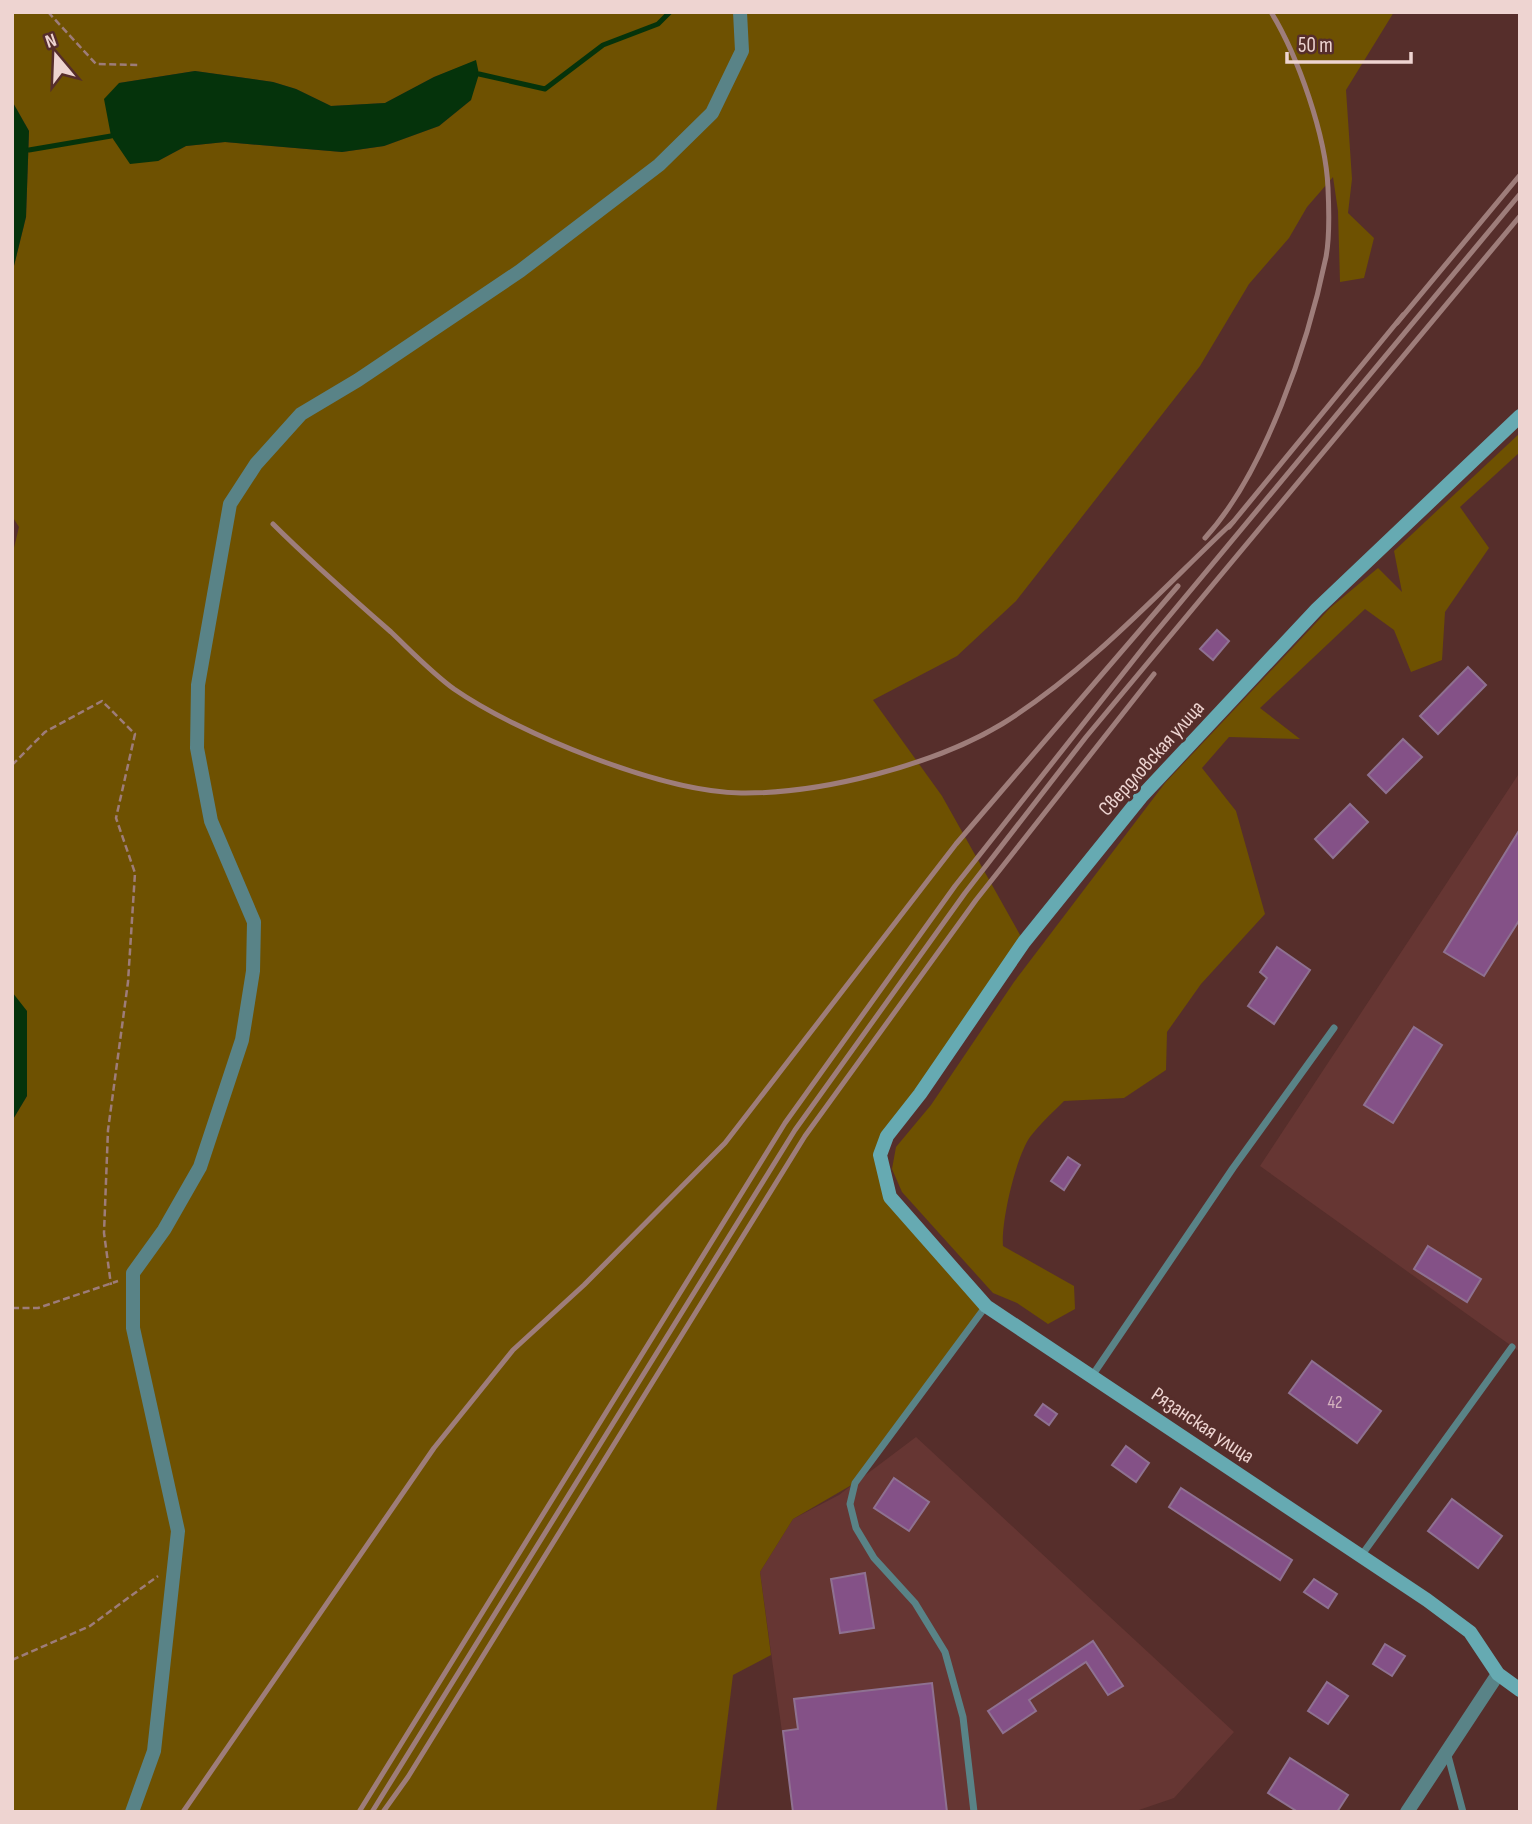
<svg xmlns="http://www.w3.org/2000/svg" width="1532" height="1824" font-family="'Sofia Sans Condensed',sans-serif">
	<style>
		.built { fill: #663633 }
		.green { fill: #6e5101; fill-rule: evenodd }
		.water { fill: #05330b }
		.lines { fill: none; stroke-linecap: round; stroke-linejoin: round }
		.stream { stroke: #05330b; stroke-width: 5 }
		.building { fill: #845187; stroke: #8f7191; stroke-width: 2 }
		.path { stroke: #9d7c79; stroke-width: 2.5; stroke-dasharray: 7 3.5; stroke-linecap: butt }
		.service { stroke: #598387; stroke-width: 7 }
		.minor { stroke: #598387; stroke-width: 14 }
		.secondary { stroke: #66aab2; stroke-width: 14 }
		.rail { stroke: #9e7d7a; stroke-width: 5 }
		.labels { text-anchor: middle; stroke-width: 6; stroke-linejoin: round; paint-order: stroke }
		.number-label { font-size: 18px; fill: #d4b3be }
		.street-label { font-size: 21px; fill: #eed4d1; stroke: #562e2b }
	</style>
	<rect width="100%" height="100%" fill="#562e2b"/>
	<g class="built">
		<polygon points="1520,772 1520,1352 1260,1166"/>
		<polygon points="916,1437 1234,1732 1174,1798 1133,1812 793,1812 760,1572 793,1519 839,1495"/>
	</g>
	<g class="green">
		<path d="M12,12H1394L1346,90L1352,179L1348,213L1374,238L1364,278L1340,282L1338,211L1333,177L1307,207L1289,238L1249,284L1200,366L1016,601L957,656L873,700L942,796L1024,942L880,1155L890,1197L986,1306L855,1483L793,1519L760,1572L771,1655L733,1675L716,1812H12V1121L27,1096V1012L12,992V556L19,527L12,516V274L26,217L29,131L12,101ZM475,61L471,100L439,126L384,146L342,152L225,142L186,146L158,161L119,83L195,71L273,82L296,89L331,106L385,103L434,77Z"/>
		<path d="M1520,433V452L1460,507L1489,548L1445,612L1442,660L1411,672L1394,630L1365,609L1260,708L1300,739L1229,737L1202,768L1236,811L1265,914L1201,984L1167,1032L1166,1070L1124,1098L1064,1101C1053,1112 1040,1124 1030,1137C1016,1157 1001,1221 1003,1246L1074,1286L1075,1309L1048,1324L1017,1303L993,1293L902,1192L892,1169L896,1147L931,1105L1014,982L1165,783L1330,608L1378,568L1402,592L1394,551Z"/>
	</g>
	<g class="water">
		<polygon points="476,60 479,74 471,100 439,126 384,146 342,152 225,142 186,146 158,161 130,164 111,136 104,99 119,83 195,71 273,82 296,89 331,106 385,103 434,77"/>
		<polygon points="12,101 29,131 26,217 12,274"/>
		<polygon points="12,992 27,1011 27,1096 12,1121"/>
	</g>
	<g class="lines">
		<g class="stream">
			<polyline points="479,74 545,89 603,45 658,24 670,12"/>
			<polyline points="29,150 111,136"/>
		</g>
	</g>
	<g class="building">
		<polygon points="1217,630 1229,641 1213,660 1200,649"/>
		<polygon points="1468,667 1486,685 1438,734 1420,716"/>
		<polygon points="1403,739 1422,757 1386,793 1368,775"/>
		<polygon points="1350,804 1368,822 1333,858 1315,839"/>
		<polygon points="1520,829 1520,919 1484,976 1444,952"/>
		<polygon points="1277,947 1310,970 1274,1024 1248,1006 1267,978 1260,972"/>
		<polygon points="1414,1027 1442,1045 1393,1123 1364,1105"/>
		<polygon points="1068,1157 1080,1165 1064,1190 1051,1181"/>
		<polygon points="1428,1246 1481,1279 1467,1302 1414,1269"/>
		<polygon points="1312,1361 1381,1411 1357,1443 1289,1393"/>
		<polygon points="1043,1404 1057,1414 1049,1425 1035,1415"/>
		<polygon points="1126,1446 1149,1463 1136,1482 1112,1465"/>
		<polygon points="894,1478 929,1502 909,1531 874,1508"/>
		<polygon points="1181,1488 1292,1560 1280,1580 1169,1507"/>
		<polygon points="1452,1499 1502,1536 1478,1568 1428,1531"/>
		<polygon points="865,1573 874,1628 840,1633 831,1579"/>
		<polygon points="1314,1579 1337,1594 1328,1608 1304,1592"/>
		<polygon points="1093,1641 1123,1686 1108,1695 1086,1662 1029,1700 1036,1711 1003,1733 988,1711"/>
		<polygon points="1385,1644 1405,1656 1392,1676 1373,1664"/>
		<polygon points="1327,1682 1348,1696 1328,1724 1308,1711"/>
		<polygon points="932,1683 947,1812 793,1812 783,1731 798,1729 794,1699"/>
		<polygon points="1290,1758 1348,1795 1337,1812 1298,1812 1268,1793"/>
	</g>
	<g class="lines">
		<g class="path">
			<polyline points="48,12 96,64 138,65"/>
			<polyline points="12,765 45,732 102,701 135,734 116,818 135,873 128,982 108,1130 104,1233 111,1285"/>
			<polyline points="12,1308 38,1308 118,1281"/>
			<polyline points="12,1660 90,1626 158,1576"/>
		</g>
		<g class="service">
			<polyline points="1092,1376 1233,1168 1334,1028"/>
			<polyline points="1361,1556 1512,1347"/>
			<polyline points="1447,1752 1463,1812"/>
			<polyline points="974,1812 963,1717 945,1652 915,1603 874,1558 856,1528 850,1504 855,1483 986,1306"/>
		</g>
		<g class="minor">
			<polyline points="132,1812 154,1751 178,1531 133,1328 133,1273 164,1230 200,1167 242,1040 253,971 254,922 211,821 197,748 198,685 230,504 256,464 301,414 358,380 520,271 659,165 712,113 742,51 740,12"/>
			<polyline points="1407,1812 1498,1674"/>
		</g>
		<polyline class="secondary" points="1520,416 1317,609 1141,797 1024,942 920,1094 887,1136 880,1155 890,1197 986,1306 1427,1600 1470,1632 1498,1674 1520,1690"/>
		<g class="rail">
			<polyline points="1397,323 1520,175"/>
			<path d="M273,524C311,562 351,597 391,632C411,651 432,673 454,689C519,734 662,792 741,793C821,794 934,765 1002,724C1089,670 1160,591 1233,522"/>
			<polyline points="1229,527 1403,315"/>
			<path d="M1205,538C1265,472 1308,344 1326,257C1330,236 1329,209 1328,188C1326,136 1298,56 1271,12"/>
			<polyline points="183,1812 434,1448 513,1350 584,1285 725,1143 956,844 1178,586"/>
			<polyline points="359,1812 785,1123 955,886 1151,638 1520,194"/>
			<polyline points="372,1812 795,1130 965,893 1086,737 1520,216"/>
			<polyline points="383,1812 408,1777 805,1136 976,900 1154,674"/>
		</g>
	</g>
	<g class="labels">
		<g class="number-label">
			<text x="1335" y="1408">42</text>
		</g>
		<g class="street-label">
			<text transform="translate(1151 758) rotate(-48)" y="7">Свердловская улица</text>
			<text transform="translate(1203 1425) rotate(34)" y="7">Рязанская улица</text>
		</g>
	</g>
	<rect width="1532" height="1824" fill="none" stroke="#eed4d1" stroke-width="28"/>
	<g transform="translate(56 56) rotate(341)" stroke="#562e2b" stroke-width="5" paint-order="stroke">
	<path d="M0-5L12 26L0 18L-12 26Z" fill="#eed4d1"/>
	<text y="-10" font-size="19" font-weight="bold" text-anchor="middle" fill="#eed4d1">N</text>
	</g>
	<path d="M1287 52v10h124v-10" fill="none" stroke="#eed4d1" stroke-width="3.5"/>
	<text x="1298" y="52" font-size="21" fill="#eed4d1" stroke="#562e2b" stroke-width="5" paint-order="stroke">50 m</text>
</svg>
